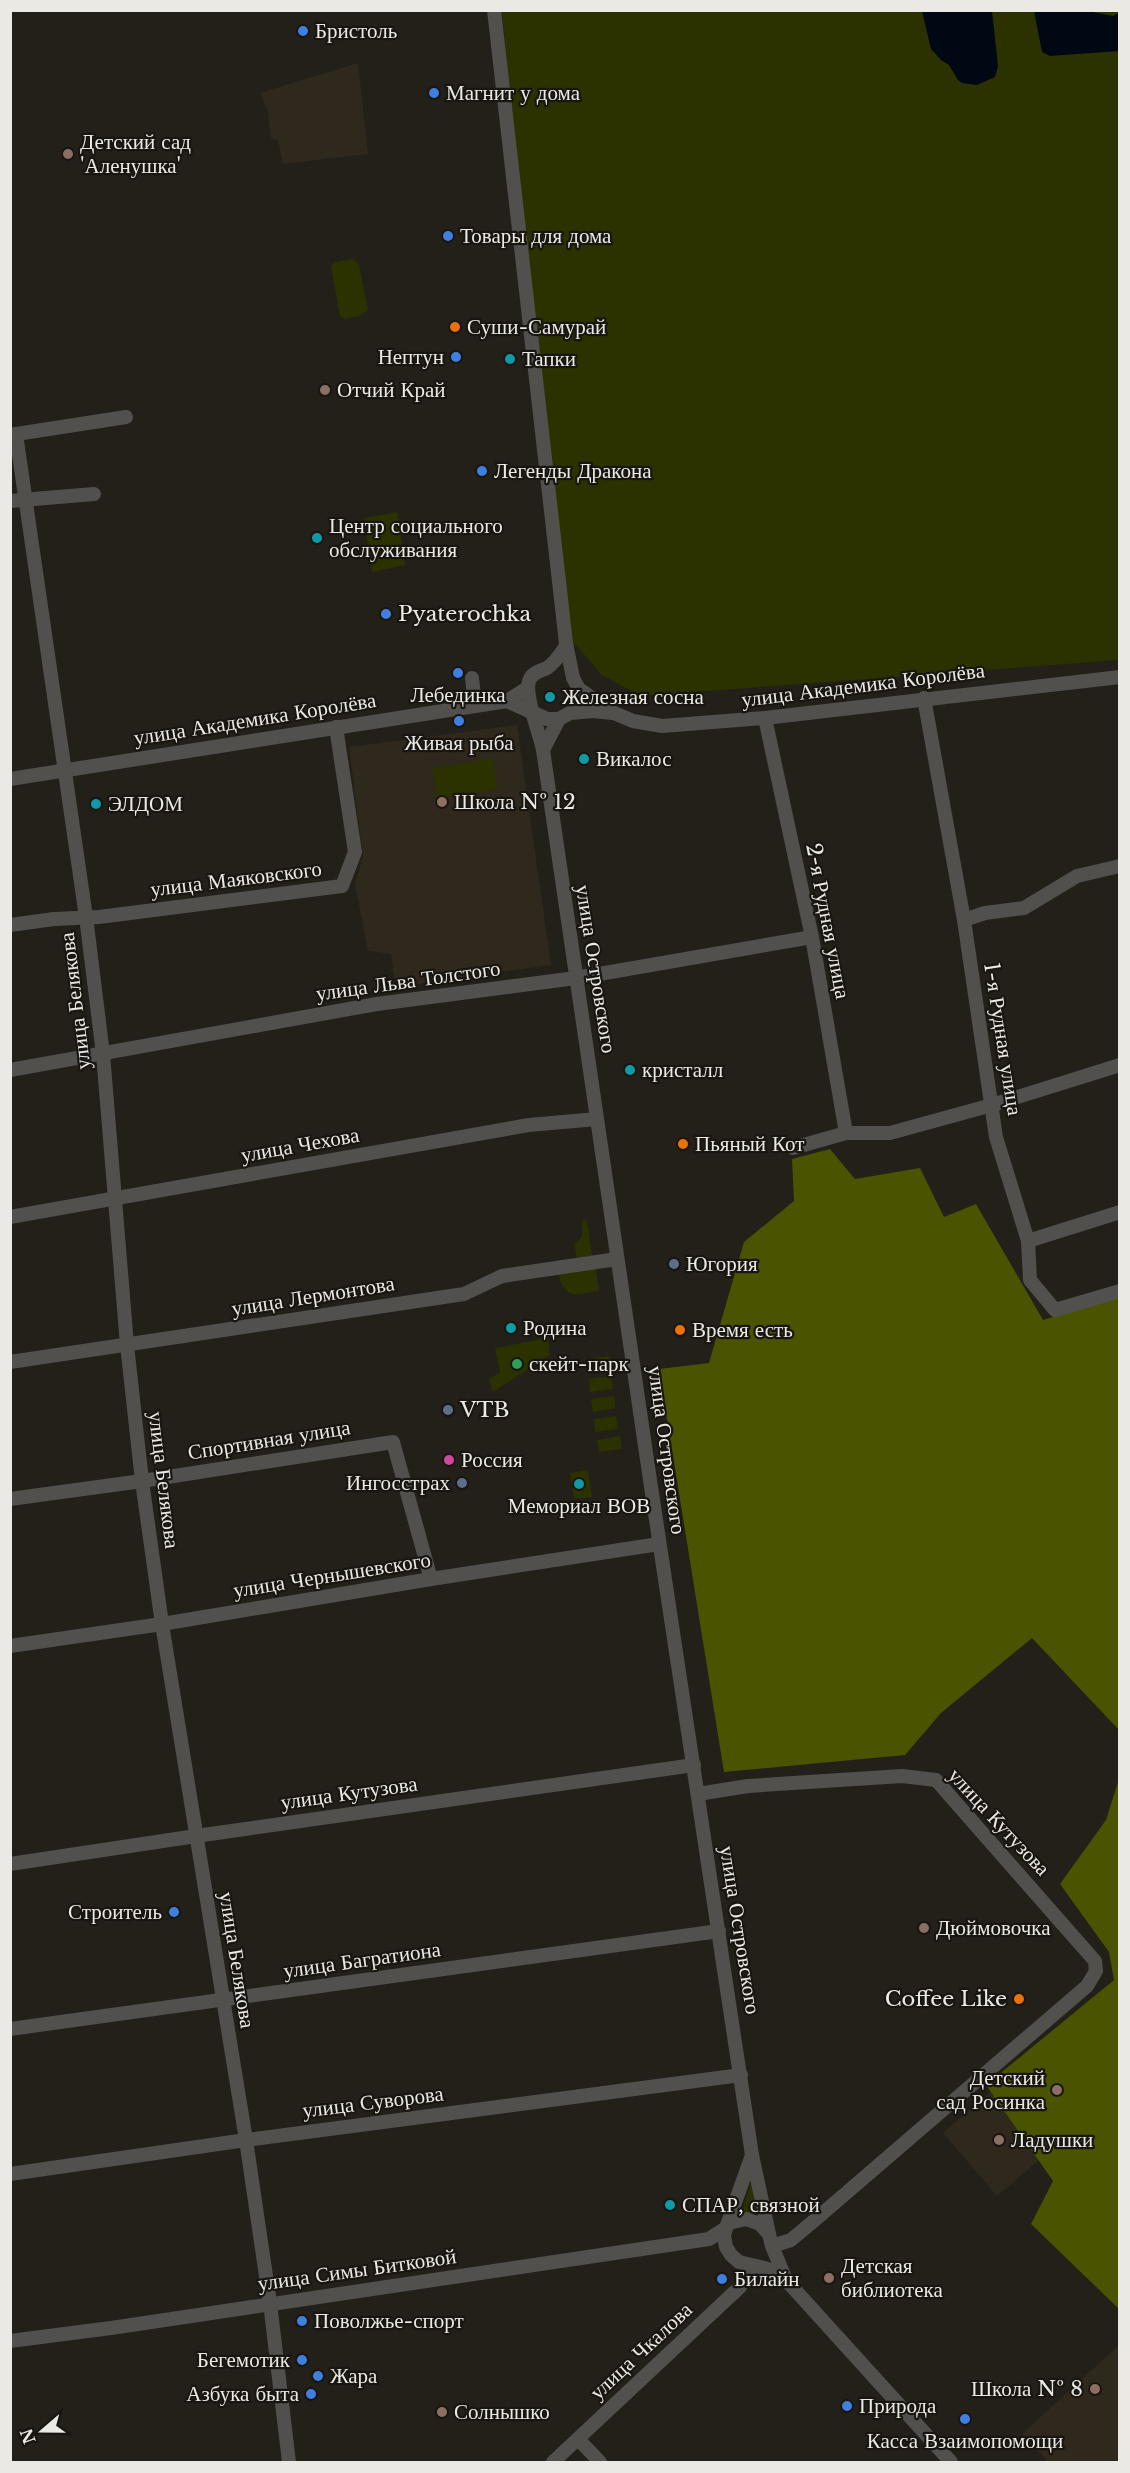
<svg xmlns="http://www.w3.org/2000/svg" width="1130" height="2473" font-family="'Libre Baskerville',serif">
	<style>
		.built { fill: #2f281d }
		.green { fill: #2b3200 }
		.forest { fill: #495300 }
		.water { fill: #000814 }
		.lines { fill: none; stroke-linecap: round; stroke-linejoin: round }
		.minor { stroke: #51504d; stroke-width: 14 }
		.shop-dot { fill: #3f7fe0; stroke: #191611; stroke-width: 2 }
		.education-dot { fill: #8d6e63; stroke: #191611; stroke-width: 2 }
		.food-dot { fill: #e8710a; stroke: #191611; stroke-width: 2 }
		.culture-dot { fill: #0f9aa8; stroke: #191611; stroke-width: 2 }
		.service-dot { fill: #5c6f8a; stroke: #191611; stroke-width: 2 }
		.leisure-dot { fill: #2e9e5b; stroke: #191611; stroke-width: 2 }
		.hotel-dot { fill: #d1479c; stroke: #191611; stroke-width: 2 }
		.labels { text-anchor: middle; stroke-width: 4.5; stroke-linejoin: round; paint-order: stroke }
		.poi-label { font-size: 21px; fill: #ebe9e4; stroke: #191611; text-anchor: start }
		.street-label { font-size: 21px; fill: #ebe9e4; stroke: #191611 }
	</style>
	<rect width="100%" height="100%" fill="#23201a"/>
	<g class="built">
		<polygon points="358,63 368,154 283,164 278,140 271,139 268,112 260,93"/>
		<polygon points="517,725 551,965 396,987 391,954 368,951 355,884 363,857 349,747"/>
		<polygon points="1058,2034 1112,2097 997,2196 943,2133"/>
		<polygon points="1119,2345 1119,2462 1048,2462 1022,2434"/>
	</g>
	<g class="green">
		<polygon points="502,11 1119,11 1119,660 641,696 602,675 576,645 566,643 528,293"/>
		<polygon points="353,259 359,265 368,310 360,316 345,319 340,316 331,266 335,262"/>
		<polygon points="397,512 405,565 372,572 364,518"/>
		<polygon points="493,759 497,789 437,799 432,768"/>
		<polygon points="582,1219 587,1221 592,1256 577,1258 574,1244 582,1237"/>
		<path d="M595,1264L599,1291C574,1295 562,1300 558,1269Z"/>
		<polygon points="548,1338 550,1355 493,1392 489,1379 500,1372 495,1348"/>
		<polygon points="609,1356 611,1368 588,1372 587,1359"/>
		<polygon points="611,1376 613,1389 590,1392 589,1379"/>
		<polygon points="614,1396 615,1408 593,1412 591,1399"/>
		<polygon points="616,1416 618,1429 595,1432 594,1419"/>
		<polygon points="620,1436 622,1449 599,1452 597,1440"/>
		<polygon points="588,1470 592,1497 574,1499 570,1473"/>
		<polygon points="751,2182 755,2208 751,2214 746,2213 743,2210"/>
	</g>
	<g class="forest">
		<polygon points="830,1149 855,1179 920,1168 944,1217 976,1204 1043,1320 1119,1298 1119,1730 1032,1638 941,1713 905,1755 724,1772 659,1369 709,1363 744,1242 794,1201 792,1159"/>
		<polygon points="1119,1779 1119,2309 1031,2224 1053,2181 986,2085 1114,1980 1109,1952 1060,1884 1106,1820"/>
	</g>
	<g class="water">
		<polygon points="922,11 992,11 998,66 995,77 977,85 962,83 958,80 949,65 941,60 931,49"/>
		<polygon points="1034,11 1088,11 1113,16 1119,13 1119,51 1050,56 1042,52"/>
	</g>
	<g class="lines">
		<g class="minor">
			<polyline points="494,10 566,643 573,678 579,689 614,713 633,721 662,726 765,718 1120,677"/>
			<polyline points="16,434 86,917 103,1054 127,1345 142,1481 162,1624 246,2140 270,2303 289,2462"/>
			<polyline points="10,435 126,417"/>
			<polyline points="10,501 94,494"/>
			<path d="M566,646C561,653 555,663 547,668C541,671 536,671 531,677C521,690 540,733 543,750L650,1480L752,2155L769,2234"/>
			<polyline points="472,678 475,705"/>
			<polyline points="924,698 964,920 996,1137 1028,1241 1030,1280 1055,1310 1120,1291"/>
			<polyline points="507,701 547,719 559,719 570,713 593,711 612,713"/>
			<polyline points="765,718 812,937 846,1133"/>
			<polyline points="543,750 559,719"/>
			<polyline points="10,779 507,701 527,688"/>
			<polyline points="964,920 985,913 1024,908 1077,876 1120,866"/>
			<polyline points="10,925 54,919 99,917 342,886 355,852 336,727"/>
			<polyline points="10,1070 377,1004 576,978 812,937"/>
			<polyline points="793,1148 846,1133 890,1133 992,1105 1120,1065"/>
			<polyline points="10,1217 529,1125 597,1119"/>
			<polyline points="1028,1241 1120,1212"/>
			<polyline points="10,1362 464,1294 502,1276 617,1259"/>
			<polyline points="10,1499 142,1481 393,1442 431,1579"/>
			<polyline points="10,1646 162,1624 431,1579 659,1544"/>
			<polyline points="698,1794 748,1786 902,1776 936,1780 1095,1961 1096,1971 1087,1986 816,2219 791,2240 772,2246"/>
			<polyline points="10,1864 196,1836 694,1765"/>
			<polyline points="10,2029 719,1931"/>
			<polyline points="752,2155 726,2228 724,2236 726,2247 731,2255 739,2262 772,2270 786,2280 951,2462"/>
			<polyline points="10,2174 246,2140 741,2075"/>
			<polyline points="729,2223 746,2219 760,2224 769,2234 772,2246 786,2280"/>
			<polyline points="10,2341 111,2328 709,2239 726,2228"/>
			<polyline points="578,2439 600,2462"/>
			<polyline points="553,2462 740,2287 752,2266"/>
		</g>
	</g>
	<g class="shop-dot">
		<circle cx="303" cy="31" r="6"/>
		<circle cx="434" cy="93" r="6"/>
		<circle cx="448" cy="236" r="6"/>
		<circle cx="456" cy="357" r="6"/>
		<circle cx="482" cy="471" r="6"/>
		<circle cx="386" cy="614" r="6"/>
		<circle cx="458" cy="673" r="6"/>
		<circle cx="459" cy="721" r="6"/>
		<circle cx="174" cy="1912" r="6"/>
		<circle cx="722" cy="2279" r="6"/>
		<circle cx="302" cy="2321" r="6"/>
		<circle cx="302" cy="2360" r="6"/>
		<circle cx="318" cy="2376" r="6"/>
		<circle cx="311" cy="2394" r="6"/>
		<circle cx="847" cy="2406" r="6"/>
		<circle cx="965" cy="2419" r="6"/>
	</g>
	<g class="education-dot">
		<circle cx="68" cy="154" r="6"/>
		<circle cx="325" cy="390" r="6"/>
		<circle cx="442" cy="802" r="6"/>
		<circle cx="924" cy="1928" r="6"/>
		<circle cx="1057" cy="2090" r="6"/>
		<circle cx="999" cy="2140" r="6"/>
		<circle cx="829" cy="2278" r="6"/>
		<circle cx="1095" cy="2389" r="6"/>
		<circle cx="442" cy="2412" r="6"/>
	</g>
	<g class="food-dot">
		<circle cx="455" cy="327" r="6"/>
		<circle cx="683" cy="1144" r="6"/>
		<circle cx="680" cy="1330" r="6"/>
		<circle cx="1019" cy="1999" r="6"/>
	</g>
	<g class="culture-dot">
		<circle cx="510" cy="359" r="6"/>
		<circle cx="317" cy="538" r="6"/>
		<circle cx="550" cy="697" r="6"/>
		<circle cx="584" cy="759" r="6"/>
		<circle cx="96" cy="804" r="6"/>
		<circle cx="630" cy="1070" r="6"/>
		<circle cx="511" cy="1328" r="6"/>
		<circle cx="579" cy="1484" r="6"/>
		<circle cx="670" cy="2205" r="6"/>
	</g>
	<g class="service-dot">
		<circle cx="674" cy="1264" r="6"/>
		<circle cx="448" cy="1410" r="6"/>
		<circle cx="462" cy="1483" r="6"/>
	</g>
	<circle class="leisure-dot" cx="517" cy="1364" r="6"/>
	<circle class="hotel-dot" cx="449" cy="1460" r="6"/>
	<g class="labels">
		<g class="poi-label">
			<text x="315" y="38">Бристоль</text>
			<text x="446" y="100">Магнит у дома</text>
			<text x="80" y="149">Детский сад<tspan x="80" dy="24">'Аленушка'</tspan></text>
			<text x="460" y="243">Товары для дома</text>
			<text x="467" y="334">Суши-Самурай</text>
			<text x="444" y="364" text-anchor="end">Нептун</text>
			<text x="522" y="366">Тапки</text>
			<text x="337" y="397">Отчий Край</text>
			<text x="494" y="478">Легенды Дракона</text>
			<text x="329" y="533">Центр социального<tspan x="329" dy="24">обслуживания</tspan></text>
			<text x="398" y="621">Pyaterochka</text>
			<text x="458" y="702" text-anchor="middle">Лебединка</text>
			<text x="562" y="704">Железная сосна</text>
			<text x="459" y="750" text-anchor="middle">Живая рыба</text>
			<text x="596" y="766">Викалос</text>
			<text x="454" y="809">Школа № 12</text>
			<text x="108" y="811">ЭЛДОМ</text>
			<text x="642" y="1077">кристалл</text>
			<text x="695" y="1151">Пьяный Кот</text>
			<text x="686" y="1271">Югория</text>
			<text x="523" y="1335">Родина</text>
			<text x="692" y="1337">Время есть</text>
			<text x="529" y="1371">скейт-парк</text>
			<text x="460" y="1417">VTB</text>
			<text x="461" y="1467">Россия</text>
			<text x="450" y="1490" text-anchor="end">Ингосстрах</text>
			<text x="579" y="1513" text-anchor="middle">Мемориал ВОВ</text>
			<text x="162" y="1919" text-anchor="end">Строитель</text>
			<text x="936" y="1935">Дюймовочка</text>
			<text x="1007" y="2006" text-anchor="end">Coffee Like</text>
			<text x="1045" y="2085" text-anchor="end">Детский<tspan x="1045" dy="24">сад Росинка</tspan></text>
			<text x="1011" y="2147">Ладушки</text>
			<text x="682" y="2212">СПАР, связной</text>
			<text x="841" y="2273">Детская<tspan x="841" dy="24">библиотека</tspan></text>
			<text x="734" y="2286">Билайн</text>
			<text x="314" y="2328">Поволжье-спорт</text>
			<text x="290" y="2367" text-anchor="end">Бегемотик</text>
			<text x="330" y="2383">Жара</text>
			<text x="1083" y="2396" text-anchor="end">Школа № 8</text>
			<text x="299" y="2401" text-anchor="end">Азбука быта</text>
			<text x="859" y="2413">Природа</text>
			<text x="454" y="2419">Солнышко</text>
			<text x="965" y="2448" text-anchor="middle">Касса Взаимопомощи</text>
		</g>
		<g class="street-label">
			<text transform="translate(863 685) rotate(-7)" y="7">улица Академика Королёва</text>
			<text transform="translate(255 719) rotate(-9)" y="7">улица Академика Королёва</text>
			<text transform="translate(236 879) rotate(-7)" y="7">улица Маяковского</text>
			<text transform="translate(828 921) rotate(79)" y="7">2-я Рудная улица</text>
			<text transform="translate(596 969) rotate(81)" y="7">улица Островского</text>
			<text transform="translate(408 981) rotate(-8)" y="7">улица Льва Толстого</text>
			<text transform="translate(75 1001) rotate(-97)" y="7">улица Белякова</text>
			<text transform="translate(1003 1039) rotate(81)" y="7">1-я Рудная улица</text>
			<text transform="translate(300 1145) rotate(-10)" y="7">улица Чехова</text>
			<text transform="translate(313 1296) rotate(-9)" y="7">улица Лермонтова</text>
			<text transform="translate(269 1440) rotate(-9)" y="7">Спортивная улица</text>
			<text transform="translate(667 1450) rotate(82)" y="7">улица Островского</text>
			<text transform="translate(164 1480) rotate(83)" y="7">улица Белякова</text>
			<text transform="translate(332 1575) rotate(-9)" y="7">улица Чернышевского</text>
			<text transform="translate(349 1793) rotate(-8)" y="7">улица Кутузова</text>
			<text transform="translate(999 1822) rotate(47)" y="7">улица Кутузова</text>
			<text transform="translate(740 1930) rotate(81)" y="7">улица Островского</text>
			<text transform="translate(237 1960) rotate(81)" y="7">улица Белякова</text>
			<text transform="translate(362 1960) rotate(-8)" y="7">улица Багратиона</text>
			<text transform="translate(373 2102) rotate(-7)" y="7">улица Суворова</text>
			<text transform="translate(357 2270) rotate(-8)" y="7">улица Симы Битковой</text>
			<text transform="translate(641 2351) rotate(-43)" y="7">улица Чкалова</text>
		</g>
	</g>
	<rect width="1130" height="2473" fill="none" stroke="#ebe9e4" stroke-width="24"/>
	<g transform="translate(42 2431) rotate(250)" stroke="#191611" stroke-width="4.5" paint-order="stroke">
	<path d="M0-4.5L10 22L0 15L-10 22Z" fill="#ebe9e4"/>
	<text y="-9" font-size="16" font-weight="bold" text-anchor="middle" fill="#ebe9e4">N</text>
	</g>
</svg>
